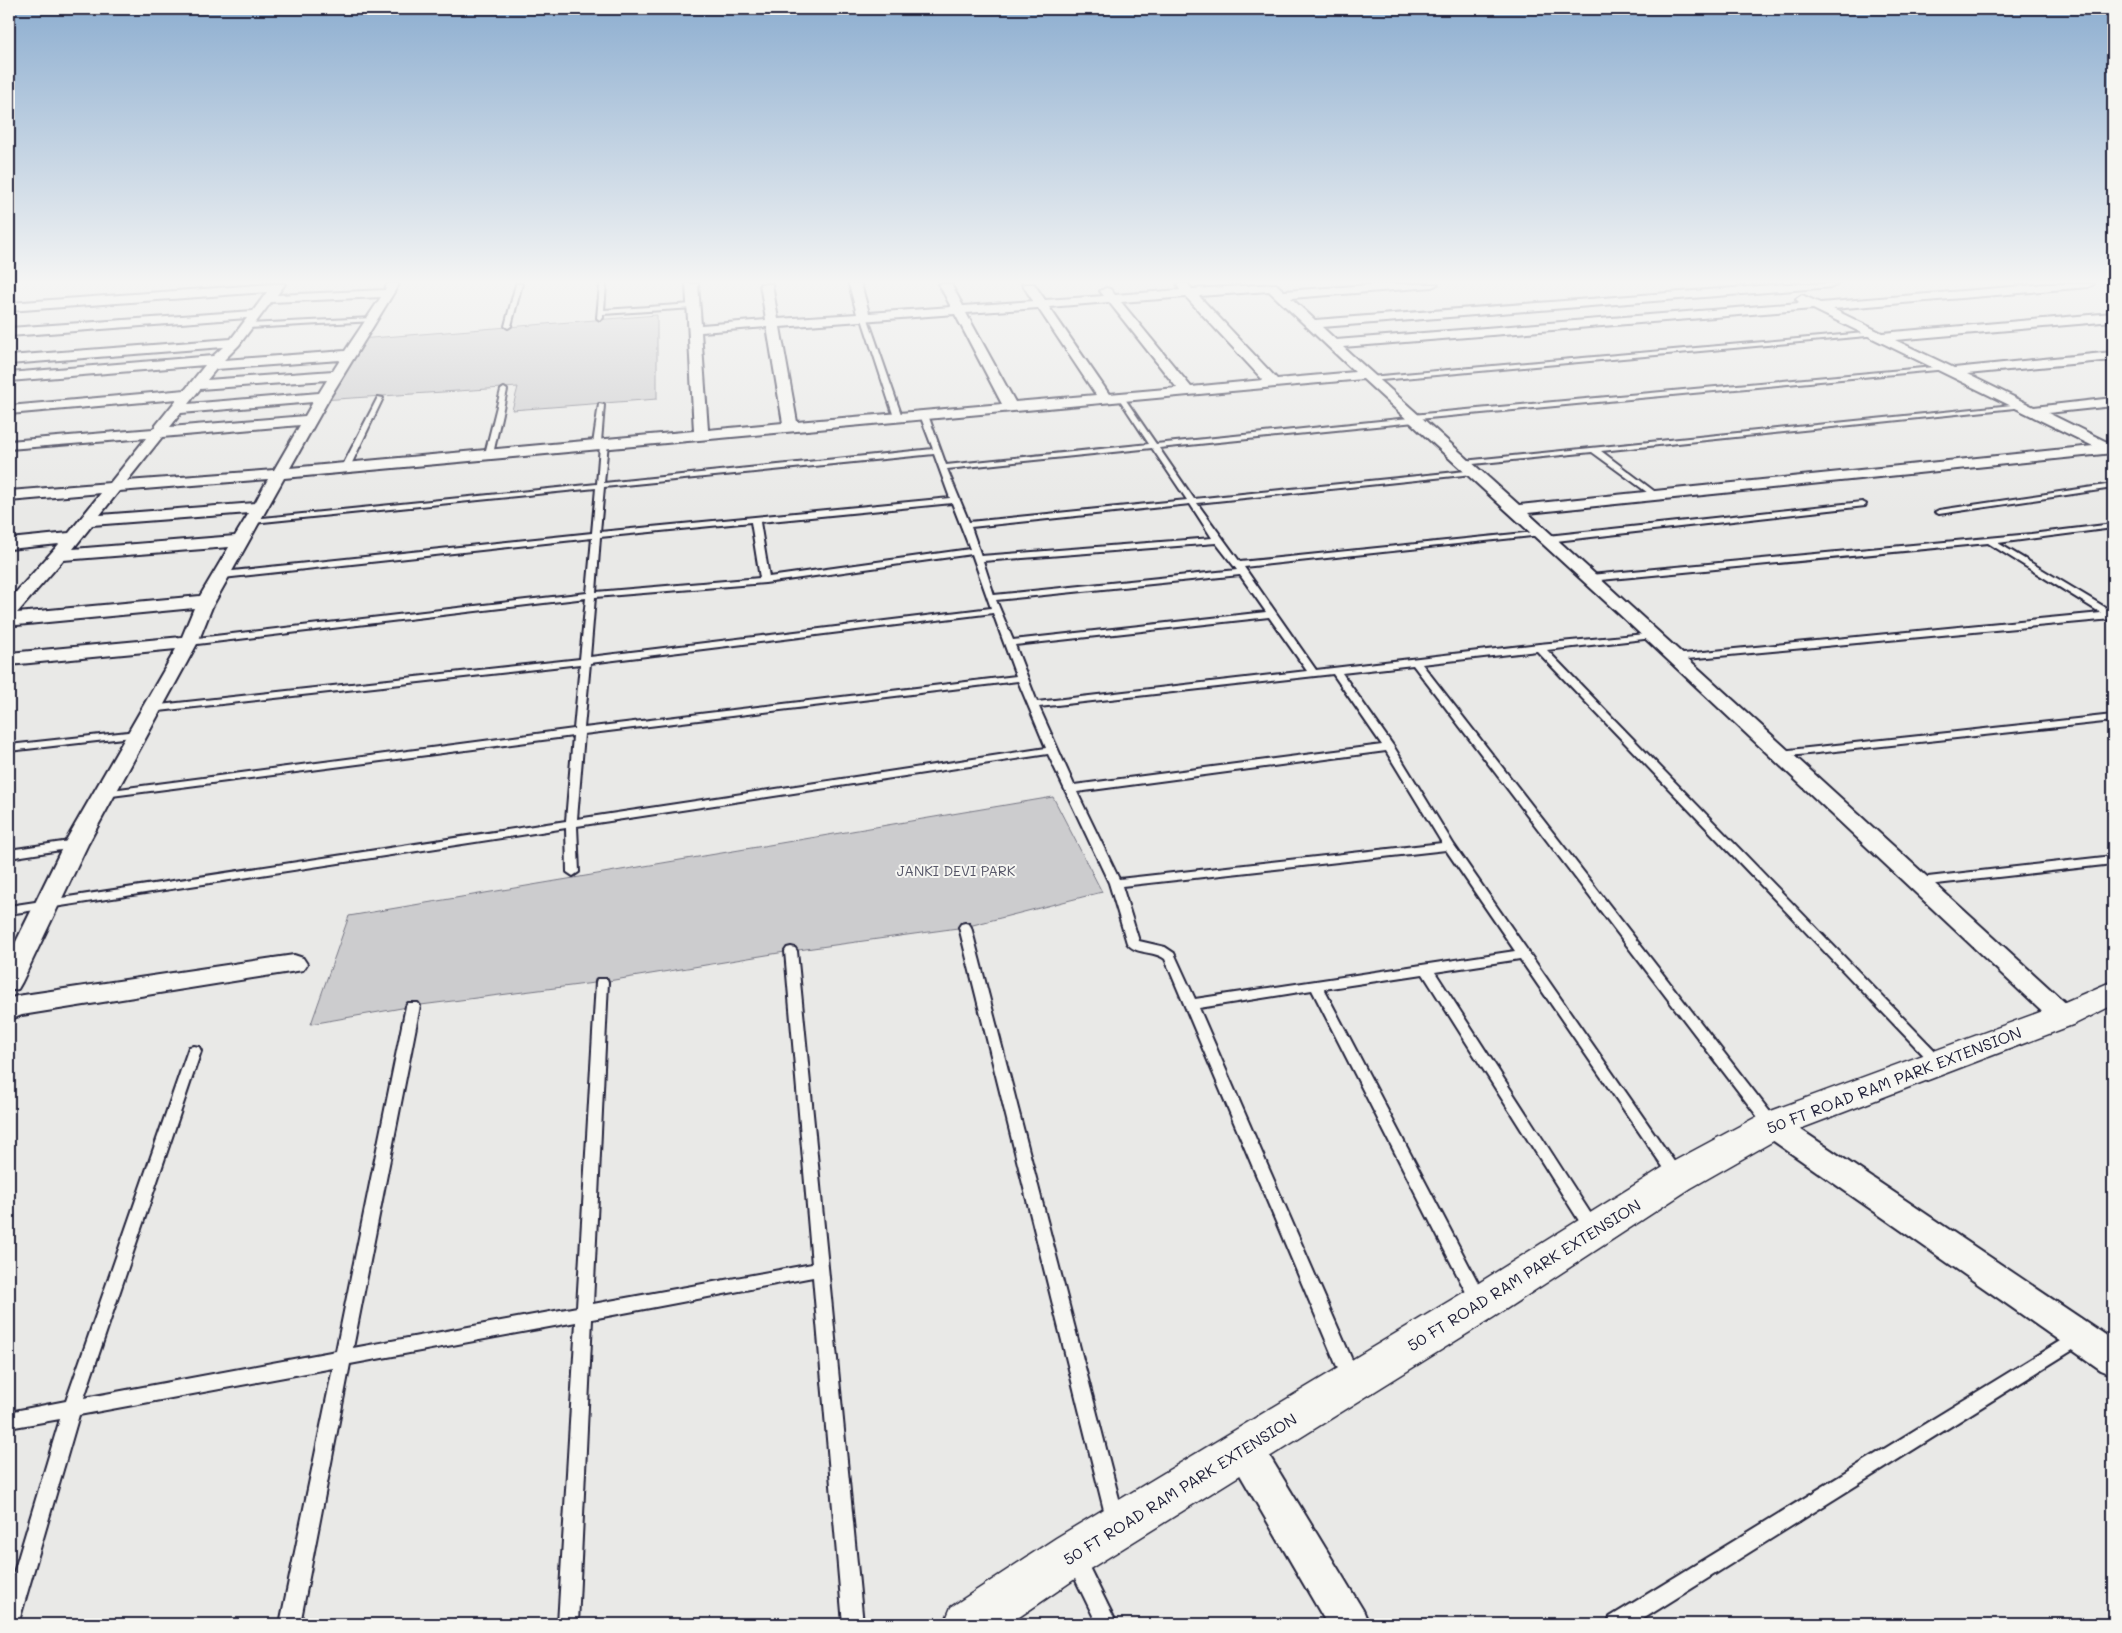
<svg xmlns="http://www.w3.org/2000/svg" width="2122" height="1633" font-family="Mali,sans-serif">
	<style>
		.green { fill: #ccccce; stroke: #777784 }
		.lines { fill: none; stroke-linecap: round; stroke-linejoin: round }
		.service-casing { stroke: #22223b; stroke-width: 4 }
		.minor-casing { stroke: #22223b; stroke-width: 4 }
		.tertiary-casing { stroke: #22223b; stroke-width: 3 }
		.service { fill: #f6f6f2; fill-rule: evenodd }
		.minor { fill: #f6f6f2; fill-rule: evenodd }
		.tertiary { fill: #f6f6f2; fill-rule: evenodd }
		.labels { text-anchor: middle; stroke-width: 4; stroke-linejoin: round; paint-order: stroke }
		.park-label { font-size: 14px; fill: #555567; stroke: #f6f6f2 }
		.near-street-label { font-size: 16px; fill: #22223b; stroke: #f6f6f2 }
	</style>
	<rect width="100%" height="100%" fill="#e9e9e7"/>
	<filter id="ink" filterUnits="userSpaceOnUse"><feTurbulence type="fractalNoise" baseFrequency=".02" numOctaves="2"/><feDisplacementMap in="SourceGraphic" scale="10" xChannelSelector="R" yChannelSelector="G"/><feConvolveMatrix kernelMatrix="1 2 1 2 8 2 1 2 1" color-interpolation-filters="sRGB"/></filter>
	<g filter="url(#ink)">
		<g class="green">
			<polygon points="657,315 657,399 512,410 518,387 322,400 359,339"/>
			<polygon points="1053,797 1102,892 965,927 791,951 602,982 413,1006 311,1024 349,916"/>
		</g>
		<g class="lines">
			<defs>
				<g id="service">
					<polygon points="516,284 522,284 511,326 508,328 505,326"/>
					<polygon points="600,284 606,284 604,310 693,304 696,306 693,308 603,314 603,318 600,320 597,318"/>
					<polygon points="864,314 867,316 902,417 901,419 894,417 861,316"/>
					<polygon points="372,318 374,319 374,321 246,328 243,326 246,324"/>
					<polygon points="1876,332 1878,333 1878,335 1370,381 1367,379 1370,377"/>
					<path d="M1945,366L1948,368L1947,369L1418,419V422H1415L1159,448L1194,499L1476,470L1477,472L1473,474L1197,503L1240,562L1544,531L1545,533L1541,535L1244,567L1316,670L1539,644L1656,633V637L1653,638L1547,650L1946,1062L1944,1066L1939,1067L1934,1066L1537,651L1422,664L1777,1121L1779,1125L1777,1129L1772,1131L1767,1129L1413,665L1342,673L1394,747L1454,845L1684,1176L1682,1180L1677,1182L1672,1180L1520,959L1435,972L1598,1225L1601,1230L1598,1235L1593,1237L1588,1235L1423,974L1324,989L1485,1296L1487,1301L1485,1306L1479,1308L1473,1306L1312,990L1199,1008L1359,1376L1356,1382L1350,1384L1344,1382L1341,1376L1165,959C1154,950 1135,955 1127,943L1109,883L1048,754L577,826L579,872L573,876L567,872L566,828L9,914V906L566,821L573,736L104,797L98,794L104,791L574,729L580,664L150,712L145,709L150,706L580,659L586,598L189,645L184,642L189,639L587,593L592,538L223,578L219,575L223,572L592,533L596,488L253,523L249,521L253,519L597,484L600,445L597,446L593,444L599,404L604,405L601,442L604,441L608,443L604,483L933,449L920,415L924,413L928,415L946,465L1149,444L1118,397L1121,395L1123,396L1156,444L1409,418V415H1412ZM1152,448L1187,500L969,522L947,469ZM934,454L950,498L600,532L604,487ZM952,503L970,549L769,577L760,522ZM1190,504L1212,538L981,556L971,527ZM751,522L760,578L596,592L600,537ZM1216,543L1237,570L994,595L983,561ZM972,554L991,608L590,657L595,597L765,583ZM1240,575L1266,612L1013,640L996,600ZM993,613L1016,676L584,728L590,663ZM1269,617L1307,671L1037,702L1015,645ZM1333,674L1382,745L1074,785L1039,707ZM1018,681L1046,748L577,819L584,734ZM1386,751L1442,843L1119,879L1077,792ZM1446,850L1515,951L1195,999L1174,953L1165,947L1139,941L1122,886Z"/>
					<polygon points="504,388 507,390 493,454 489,456 485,454 501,390"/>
					<polygon points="378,397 383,398 350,467 343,469 342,467"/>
					<polygon points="2022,404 2024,405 2024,407 1601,451 1658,494 1658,498 1655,498 1592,452 1463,465 1459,463 1463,461"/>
					<polygon points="2113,484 2113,488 1939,514 1935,512 1939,510"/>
					<polygon points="1862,502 1866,504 1865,506 1547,542 1543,539 1547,536"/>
					<polygon points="2113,524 2113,528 1998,543 2113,612 2112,619 1676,660 1673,659 1673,655 2101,613 1988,543 1590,581 1586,578 1590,575 2031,534"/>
					<polygon points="2113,715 2113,721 1780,757 1775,754 1780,751"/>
					<polygon points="137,731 141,732 142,734 141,736 9,751 9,745"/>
					<polygon points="76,840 82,844 80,847 9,858 9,850"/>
					<polygon points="2113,856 2113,864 1919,886 1913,882 1919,878"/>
					<polygon points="965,923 969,924 971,927 1124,1518 1122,1525 1115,1527 1108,1525 1106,1518 959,927 961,924"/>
					<polygon points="791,947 795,948 797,951 863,1624 843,1624 813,1277 592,1319 578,1624 558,1624 576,1322 350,1364 300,1624 280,1624 333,1368 79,1415 19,1621 17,1624 9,1624 9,1589 60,1419 9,1428 9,1412 66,1401 189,1047 194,1046 199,1047 201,1051 84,1398 336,1351 406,1006 408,1003 418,1003 420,1006 353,1348 577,1307 596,982 597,979 607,979 608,982 593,1304 812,1264 785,951 787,948"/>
					<polygon points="2078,1330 2084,1333 2086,1338 2084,1343 1635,1624 1607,1624 1610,1617"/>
					<polygon points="1075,1551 1082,1553 1117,1624 1097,1624 1066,1560 1068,1553"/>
				</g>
				<g id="minor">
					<path d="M273,284H285L277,295L385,290L387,284H399L330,397L290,468L694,431L686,284H698L701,325L766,320L760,284H772L778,319L857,314L849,284H861L869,313L951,307L939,284H951L963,306L1033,301L1022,284H1034L1045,300L1104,296L1100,291L1106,288L1110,289L1115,295L1180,290L1177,284H1188L1192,289L1276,284L1284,291L1383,284H1438L1432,287L1291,298L1315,320L1785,284H1838L1832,287L1322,327L1336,340L1800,303L1796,299L1802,295L1820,303L2046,284H2094L2088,287L1833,309L1882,333L2113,313V321L1895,340L1954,368L2113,352V360L1967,374L2034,407L2113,398V406L2048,413L2113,445V453L1528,513L2072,1009L2076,1016L2072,1023L2063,1026L2054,1023L1618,613L1363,379L284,478L212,607L198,642L88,844L22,982L18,989L9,991V956L64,844L176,649L9,665V653L182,637L194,608L17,625L9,623V600L59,544L9,549V539L69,533L101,493L9,501V491L110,483L146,438L9,449V441L153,429L177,399L9,414V406L185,390L205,365L9,381V373L213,356L223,347L9,364V356L231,339L247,318L9,336V328L253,311L267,292L9,311V303ZM1269,291L1355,372L1277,379L1199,296ZM381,297L345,351L224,360L239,345L271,302ZM1186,297L1263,380L1191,387L1121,302ZM1109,302L1177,388L1109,394L1049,307ZM1038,308L1096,395L1015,402L966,313ZM1813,309L2093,446L1519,505L1343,347ZM955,314L1002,404L797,422L780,327ZM767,327L783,423L708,430L701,332ZM340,360L333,371L207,380L216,369ZM327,380L319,393L188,404L200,389ZM313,402L305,416L170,427L181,413ZM300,425L274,470L127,481L162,437ZM268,479L255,503L100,515L119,491ZM249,513L235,536L73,549L92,525ZM229,547L200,596L17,613L63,560Z"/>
					<polygon points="294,955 303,958 307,964 303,970 22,1015 9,1020 9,999 17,996"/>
					<polygon points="1772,1114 1782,1117 2113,1340 2113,1375 2101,1370 1762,1133 1758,1125 1762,1117"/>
					<polygon points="1245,1432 1258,1437 1363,1610 1369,1624 1327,1624 1232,1461 1227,1449 1232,1437"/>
				</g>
				<polygon id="tertiary" points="2113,981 2113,1005 2075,1024 1784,1135 1691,1188 1494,1317 1088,1570 1009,1624 944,1624 951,1607 1056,1538 1466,1291 1665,1166 1760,1115 2051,1008"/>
			</defs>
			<use href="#service" class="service-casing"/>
			<use href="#minor" class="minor-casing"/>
			<use href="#tertiary" class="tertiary-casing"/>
			<use href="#service" class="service"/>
			<use href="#minor" class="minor"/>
			<use href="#tertiary" class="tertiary"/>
		</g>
	</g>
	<linearGradient id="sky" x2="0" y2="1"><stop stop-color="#8daed0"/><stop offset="0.55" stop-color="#f5f5f4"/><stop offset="1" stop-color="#f5f5f4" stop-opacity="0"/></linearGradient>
	<rect width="2122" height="513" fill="url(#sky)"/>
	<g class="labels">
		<g class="park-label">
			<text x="956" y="876">JANKI DEVI PARK</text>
		</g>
		<g class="near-street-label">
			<text transform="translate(1894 1080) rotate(-21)" y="6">50 FT ROAD RAM PARK EXTENSION</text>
			<text transform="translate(1524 1275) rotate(-32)" y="6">50 FT ROAD RAM PARK EXTENSION</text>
			<text transform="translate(1180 1489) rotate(-32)" y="6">50 FT ROAD RAM PARK EXTENSION</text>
		</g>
	</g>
	<rect width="2122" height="1633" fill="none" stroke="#f6f6f2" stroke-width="30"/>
	<rect x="15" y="15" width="2092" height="1603" fill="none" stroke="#22223b" stroke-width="2" filter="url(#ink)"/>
</svg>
